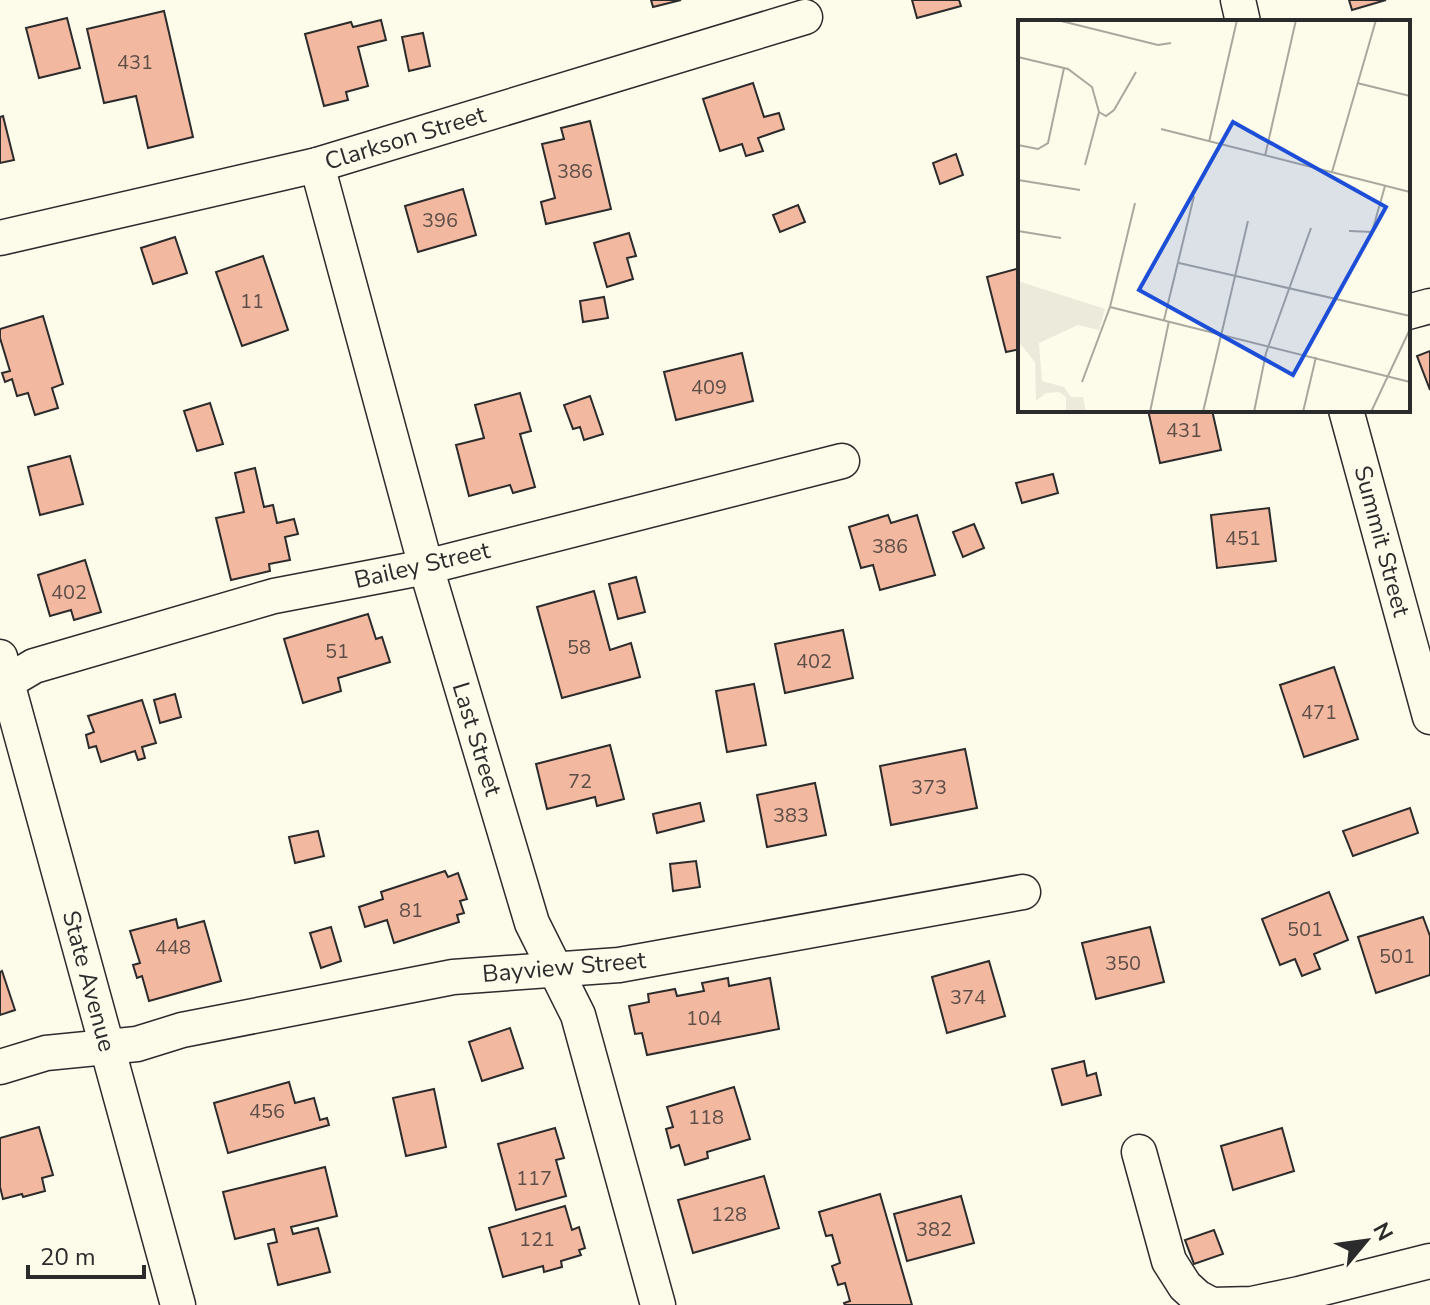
<svg xmlns="http://www.w3.org/2000/svg" width="1430" height="1305" font-family="'Nunito Sans',sans-serif">
	<style>
		.building { fill: #f2b8a0; stroke: #2b2b2b; stroke-width: 2 }
		.lines { fill: none; stroke-linecap: round; stroke-linejoin: round }
		.minor-casing { stroke: #2b2b2b; stroke-width: 37 }
		.minor { stroke: #fdfbea; stroke-width: 34 }
		.labels { text-anchor: middle; stroke-width: 6; stroke-linejoin: round; paint-order: stroke }
		.number-label { font-size: 20px; fill: #5d4e48 }
		.street-label { font-size: 24px; fill: #2b2b2b; stroke: #fdfbea }
		.inset-road { fill: none; stroke: #a9a89e; stroke-width: 2 }
		.view { fill: #1d4ed8; fill-opacity: 0.15; stroke: #1d4ed8; stroke-width: 4 }
		.inset-edge { fill: none; stroke: #2b2b2b; stroke-width: 4 }
	</style>
	<rect width="100%" height="100%" fill="#fdfbea"/>
	<g class="building">
		<polygon points="651,0 681,0 653,7"/>
		<polygon points="912,0 959,0 961,6 917,18"/>
		<polygon points="1349,0 1386,0 1352,10"/>
		<polygon points="164,11 193,137 148,148 136,96 104,103 87,29"/>
		<polygon points="67,18 80,68 39,78 26,28"/>
		<polygon points="381,20 386,40 358,47 368,86 346,92 348,100 324,106 305,34 351,22 353,27"/>
		<polygon points="423,33 430,66 409,71 402,37"/>
		<polygon points="753,83 764,117 779,113 784,129 758,138 763,151 746,156 742,144 720,151 703,99"/>
		<polygon points="3,116 14,160 0,163 0,117"/>
		<polygon points="590,121 611,209 546,224 541,202 555,198 542,144 564,139 561,128"/>
		<polygon points="956,154 963,175 940,184 933,163"/>
		<polygon points="463,189 476,235 418,252 405,206"/>
		<polygon points="798,205 805,222 780,232 773,215"/>
		<polygon points="629,233 636,256 627,258 633,279 607,287 594,243"/>
		<polygon points="175,237 187,273 153,284 141,248"/>
		<polygon points="263,256 288,330 242,346 216,272"/>
		<polygon points="1020,268 1020,323 1018,324 1020,349 1006,352 987,277"/>
		<polygon points="604,297 608,318 583,322 580,301"/>
		<polygon points="43,316 63,384 52,388 58,408 35,415 28,393 17,396 12,379 5,382 2,373 10,371 0,338 0,329"/>
		<polygon points="1430,351 1430,390 1417,356"/>
		<polygon points="742,353 753,401 676,420 664,372"/>
		<polygon points="520,393 531,431 520,434 535,487 513,493 510,485 469,496 456,445 484,438 475,405"/>
		<polygon points="590,396 603,434 584,440 580,427 573,429 564,405"/>
		<polygon points="210,403 223,444 197,451 184,411"/>
		<polygon points="1148,410 1212,410 1221,450 1160,463"/>
		<polygon points="70,456 83,504 40,515 28,467"/>
		<polygon points="255,468 264,507 273,505 277,523 294,519 298,534 285,537 290,560 269,564 270,571 231,580 216,518 244,512 235,473"/>
		<polygon points="1053,474 1058,493 1022,503 1016,483"/>
		<polygon points="1269,508 1276,561 1217,568 1211,515"/>
		<polygon points="888,515 891,523 917,515 935,575 880,590 873,565 861,568 849,527"/>
		<polygon points="974,524 984,548 963,557 953,532"/>
		<polygon points="85,560 101,612 74,620 71,610 50,616 38,575"/>
		<polygon points="636,577 645,612 618,619 609,584"/>
		<polygon points="594,591 610,650 631,643 640,677 562,698 537,607"/>
		<polygon points="368,614 376,639 382,637 390,662 338,678 341,691 303,703 284,639"/>
		<polygon points="843,630 853,678 785,693 775,644"/>
		<polygon points="1334,667 1358,739 1304,757 1280,685"/>
		<polygon points="754,684 766,745 727,752 716,691"/>
		<polygon points="175,694 181,717 160,723 154,700"/>
		<polygon points="142,700 156,743 142,747 145,758 138,760 135,751 101,762 96,746 89,748 86,735 94,732 88,716"/>
		<polygon points="610,745 624,799 597,806 595,797 547,809 536,764"/>
		<polygon points="965,749 977,808 891,825 880,766"/>
		<polygon points="815,783 826,835 767,847 757,795"/>
		<polygon points="700,803 704,821 657,833 653,814"/>
		<polygon points="1410,808 1418,833 1353,856 1343,831"/>
		<polygon points="318,831 324,856 295,863 289,837"/>
		<polygon points="696,861 700,887 673,891 670,864"/>
		<polygon points="445,871 448,877 458,873 467,899 460,901 464,913 457,915 459,922 394,943 387,920 365,927 359,907 383,899 381,892"/>
		<polygon points="1329,892 1348,940 1314,954 1320,969 1302,976 1295,959 1280,965 1262,919"/>
		<polygon points="1423,917 1430,936 1430,975 1376,993 1358,937"/>
		<polygon points="176,919 178,928 204,921 221,981 149,1001 142,976 137,978 133,965 140,963 130,931"/>
		<polygon points="331,927 341,961 321,968 310,933"/>
		<polygon points="1150,927 1164,982 1096,999 1082,943"/>
		<polygon points="989,961 1005,1016 947,1033 932,977"/>
		<polygon points="2,971 15,1010 0,1015 0,972"/>
		<polygon points="728,978 729,986 770,978 779,1029 647,1055 642,1033 635,1034 629,1006 649,1002 648,994 675,989 677,996 704,991 702,983"/>
		<polygon points="510,1028 523,1068 482,1081 469,1042"/>
		<polygon points="1084,1061 1087,1076 1096,1073 1101,1095 1062,1105 1052,1069"/>
		<polygon points="289,1082 295,1103 314,1098 320,1120 327,1118 329,1125 228,1153 214,1103"/>
		<polygon points="734,1087 750,1139 707,1152 708,1158 685,1165 679,1145 671,1148 666,1129 673,1127 667,1107"/>
		<polygon points="434,1089 446,1147 406,1156 393,1098"/>
		<polygon points="39,1127 53,1175 42,1178 45,1191 23,1197 22,1194 3,1199 0,1187 0,1138"/>
		<polygon points="555,1128 564,1158 556,1160 566,1196 516,1210 498,1144"/>
		<polygon points="1282,1128 1294,1171 1233,1190 1221,1146"/>
		<polygon points="325,1167 337,1216 291,1227 293,1234 318,1228 330,1272 278,1285 268,1244 277,1242 274,1229 235,1239 223,1192"/>
		<polygon points="764,1176 779,1228 693,1253 678,1200"/>
		<polygon points="880,1194 912,1305 845,1305 844,1303 850,1301 845,1283 838,1285 832,1266 840,1263 832,1235 826,1236 819,1212"/>
		<polygon points="961,1196 974,1243 907,1261 894,1214"/>
		<polygon points="565,1206 572,1230 579,1227 585,1248 579,1250 581,1255 561,1261 562,1267 544,1272 543,1266 503,1277 489,1228"/>
		<polygon points="1214,1230 1223,1254 1194,1264 1185,1240"/>
	</g>
	<g class="lines">
		<defs>
			<g id="minor">
				<polyline points="1238,0 1243,22"/>
				<polyline points="317,165 426,567 532,923 578,1015 658,1305"/>
				<polyline points="0,238 317,165 805,17"/>
				<polyline points="1408,312 1430,306"/>
				<polyline points="1346,410 1430,717"/>
				<polyline points="0,657 178,1305"/>
				<polyline points="0,685 7,682 34,666 274,596 426,567 842,461"/>
				<polyline points="0,1067 46,1053 137,1044 182,1030 453,977 619,965 1023,892"/>
				<polyline points="1139,1152 1169,1261 1185,1286 1197,1297 1212,1305 1252,1304 1299,1294 1430,1261"/>
			</g>
		</defs>
		<use href="#minor" class="minor-casing"/>
		<use href="#minor" class="minor"/>
	</g>
	<g class="labels">
		<g class="number-label">
			<text x="135" y="69">431</text>
			<text x="575" y="178">386</text>
			<text x="440" y="227">396</text>
			<text x="252" y="308">11</text>
			<text x="709" y="394">409</text>
			<text x="1184" y="437">431</text>
			<text x="1243" y="545">451</text>
			<text x="890" y="553">386</text>
			<text x="69" y="599">402</text>
			<text x="579" y="654">58</text>
			<text x="337" y="658">51</text>
			<text x="814" y="668">402</text>
			<text x="1319" y="719">471</text>
			<text x="580" y="788">72</text>
			<text x="929" y="794">373</text>
			<text x="791" y="822">383</text>
			<text x="411" y="917">81</text>
			<text x="1305" y="936">501</text>
			<text x="173" y="954">448</text>
			<text x="1397" y="963">501</text>
			<text x="1123" y="970">350</text>
			<text x="968" y="1004">374</text>
			<text x="704" y="1025">104</text>
			<text x="267" y="1118">456</text>
			<text x="706" y="1124">118</text>
			<text x="534" y="1185">117</text>
			<text x="729" y="1221">128</text>
			<text x="934" y="1236">382</text>
			<text x="537" y="1246">121</text>
		</g>
		<g class="street-label">
			<text transform="translate(405 138) rotate(-17)" y="8">Clarkson Street</text>
			<text transform="translate(1382 541) rotate(75)" y="8">Summit Street</text>
			<text transform="translate(422 565) rotate(-13)" y="8">Bailey Street</text>
			<text transform="translate(477 739) rotate(73)" y="8">Last Street</text>
			<text transform="translate(564 967) rotate(-5)" y="8">Bayview Street</text>
			<text transform="translate(89 981) rotate(75)" y="8">State Avenue</text>
		</g>
	</g>
	<g transform="translate(1018 20)">
		<rect width="392" height="392" fill="#fdfbea"/>
		<path d="M0,261L87,289L81,310L60,305L21,323L24,361L46,367L53,377H65L68,392H48V377L41,372L28,373L18,381L17,342L0,321Z" fill="#ecebdb"/>
		<path class="inset-road" d="M39,0L140,25L153,23M0,37L50,49L74,67L81,92L67,145M339,63L392,76M81,92L88,96L96,90L118,52M143,109L392,172M191,122L219,0M0,125L20,129L30,123L46,48M247,136L278,0M314,152L358,0M0,160L62,170M0,211L43,218M331,211L354,212L367,166M161,243L392,296M92,287L392,362M146,300L176,176M64,362L92,287L117,183M132,392L151,301M185,392L230,201M236,392L248,333L293,208M285,392L298,337M353,392L392,309"/>
		<path class="view" d="M215,102L368,187L275,355L121,270Z"/>
		<rect width="392" height="392" class="inset-edge"/>
	</g>
	<g transform="translate(1366 1241) rotate(61)" stroke="#fdfbea" stroke-width="6" paint-order="stroke">
	<path d="M0-6L14 30L0 20L-14 30Z" fill="#2b2b2b"/>
	<text y="-12" font-size="22" font-weight="bold" text-anchor="middle" fill="#2b2b2b">N</text>
	</g>
	<path d="M28 1265v12h116v-12" fill="none" stroke="#2b2b2b" stroke-width="4"/>
	<text x="40" y="1265" font-size="24" fill="#2b2b2b" stroke="#fdfbea" stroke-width="6" paint-order="stroke">20 m</text>
</svg>
